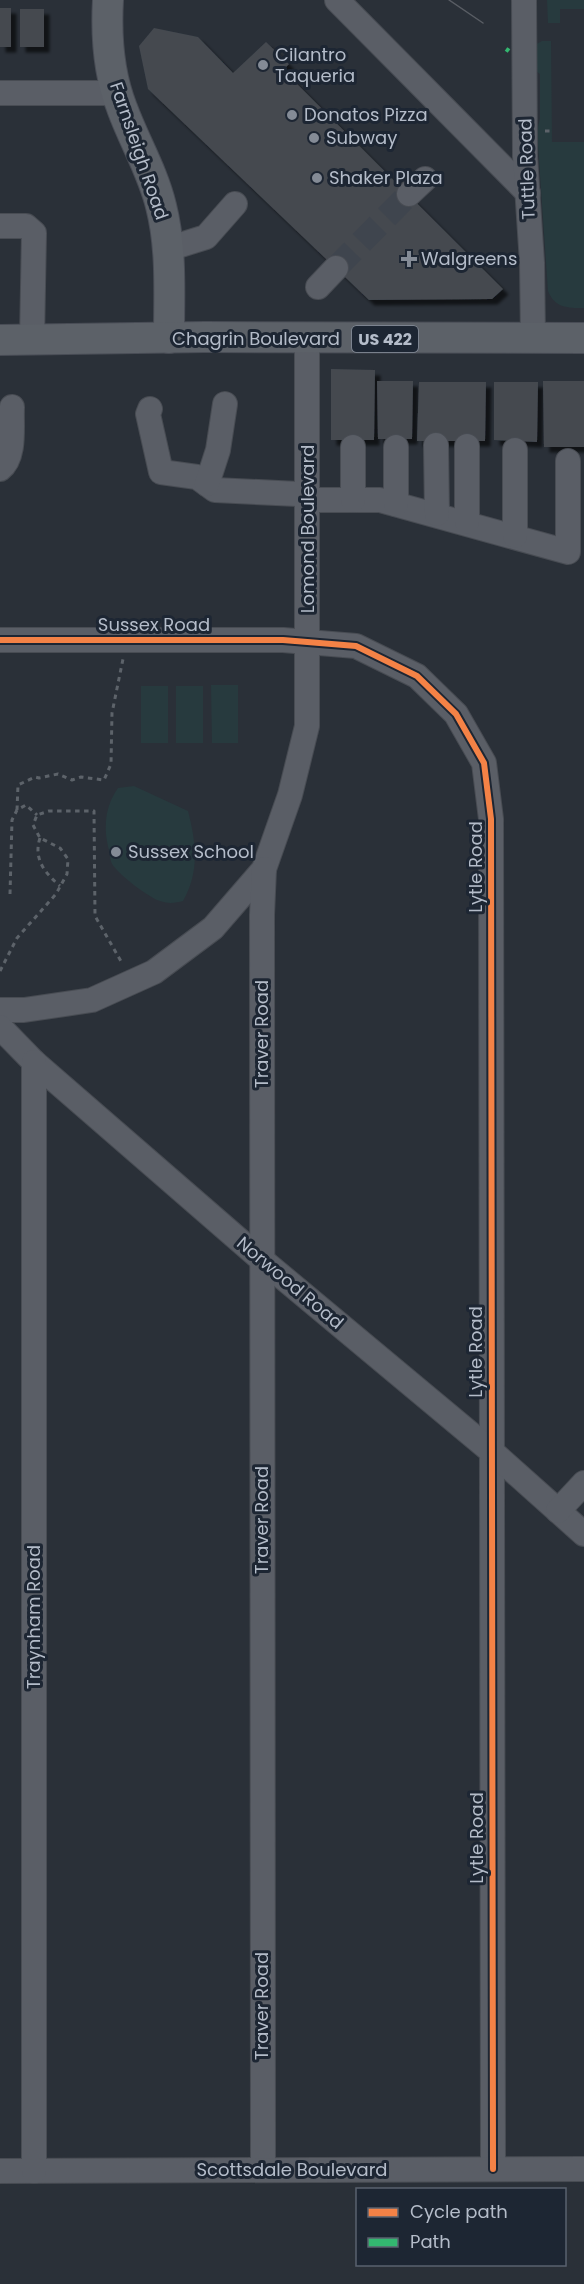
<svg xmlns="http://www.w3.org/2000/svg" width="584" height="2284" font-family="Poppins,sans-serif">
	<style>
		.green { fill: #273a3e }
		.building { fill: #444950; filter: url(#shadow) }
		.lines { fill: none; stroke-linecap: round; stroke-linejoin: round }
		.minor-tunnel { stroke: #3f454e; stroke-width: 24; stroke-dasharray: 24 12; stroke-linecap: butt }
		.minor-casing { stroke: #484c53; stroke-width: 26 }
		.major-casing { stroke: #484c55; stroke-width: 32 }
		.path { stroke: #5d636a; stroke-width: 3; stroke-dasharray: 4.5 4.5; stroke-linecap: butt }
		.minor { stroke: #5a5e66; stroke-width: 24 }
		.major { stroke: #5c6168; stroke-width: 30 }
		.tram { stroke: #595d64; stroke-width: 1.5 }
		.quiet { stroke: #33b770; stroke-width: 4.5; stroke-dasharray: 9 4.5; stroke-linecap: butt }
		.cycleway-casing { stroke: #1d2633; stroke-width: 10 }
		.cycleway { stroke: #f48246; stroke-width: 6 }
		.poi-dot { fill: #848b96; stroke: #1d2633; stroke-width: 2 }
		.labels { text-anchor: middle; stroke-width: 6; stroke-linejoin: round; paint-order: stroke }
		.shield { fill: #1d2633; stroke: #878f9c; stroke-width: 1.5 }
		.shield-label { font-size: 16px; font-weight: bold; fill: #b4bcc9 }
		.poi-label { font-size: 18px; fill: #b4bcc9; stroke: #1d2633; text-anchor: start }
		.street-label { font-size: 18px; fill: #b4bcc9; stroke: #1d2633 }
	</style>
	<defs>
		<filter id="shadow"><feDropShadow dx="5.5" dy="5.5" stdDeviation="1.5" flood-color="#0009"/></filter>
	</defs>
	<rect width="100%" height="100%" fill="#2a3038"/>
	<g class="green">
		<polygon points="547,0 584,0 584,9 560,9 560,23 548,23"/>
		<path d="M542,41H551L552,142H584V308C567,308 555,308 548,291L537,131L540,118V74L532,68L535,45Z"/>
		<polygon points="211,685 238,685 238,743 212,743"/>
		<rect x="141" y="686" width="27" height="57"/>
		<rect x="176" y="686" width="27" height="57"/>
		<path d="M134,786L188,811C196,842 200,872 183,901C176,903 168,904 160,901C149,898 118,874 112,864C110,860 110,854 109,850C103,828 105,806 118,788Z"/>
	</g>
	<g class="building">
		<rect x="0" y="8" width="11" height="39"/>
		<rect x="20" y="9" width="24" height="38"/>
		<polygon points="154,28 198,37 233,73 266,42 289,64 283,70 503,289 492,299 369,300 148,89 139,46"/>
		<polygon points="331,369 375,370 374,440 331,440"/>
		<polygon points="377,381 413,381 412,439 378,439"/>
		<polygon points="543,381 584,381 584,447 544,447"/>
		<polygon points="419,382 486,382 485,441 417,441"/>
		<polygon points="494,382 538,382 537,442 494,440"/>
	</g>
	<g class="lines">
		<polyline class="minor-tunnel" points="336,268 409,194"/>
		<defs>
			<g id="minor">
				<polyline points="337,0 528,193"/>
				<polyline points="524,0 525,156 532,263 533,338"/>
				<polyline points="0,93 117,93"/>
				<polyline points="409,194 425,179"/>
				<polyline points="0,226 26,226 34,233 32,340"/>
				<polyline points="168,249 206,237 235,204"/>
				<polyline points="318,287 336,268"/>
				<polyline points="150,409 148,414 161,472 197,477 215,490 298,494 308,500 380,500 568,552 568,461"/>
				<polyline points="436,445 437,514"/>
				<polyline points="353,447 353,500"/>
				<polyline points="396,447 396,504"/>
				<polyline points="515,450 515,536"/>
				<path d="M0,469C16,457 11,425 12,407"/>
				<polyline points="207,484 218,450 225,404"/>
				<polyline points="467,522 467,446"/>
				<polyline points="0,640 283,640 356,646 417,676 456,714 484,763 491,819 493,2169"/>
				<polyline points="0,1010 24,1010 92,1000 154,972 213,928 264,869 290,795 307,726 307,338"/>
				<polyline points="0,1027 34,1062 262,1260 491,1451 584,1534"/>
				<polyline points="558,1511 584,1483"/>
				<polyline points="263,2170 262,915 264,869"/>
				<polyline points="0,2171 584,2169"/>
				<polyline points="34,2171 34,1062"/>
			</g>
			<g id="major">
				<path d="M108,0C106,35 109,75 122,108C134,141 153,172 161,206C172,249 169,295 169,338"/>
				<polyline points="0,340 205,337 584,338"/>
			</g>
		</defs>
		<use href="#minor" class="minor-casing"/>
		<use href="#major" class="major-casing"/>
		<g class="path">
			<polyline points="545,131 552,131"/>
			<polyline points="17,810 18,785 35,777 39,778 58,774 72,780 81,777 104,780 111,764 112,713 123,659"/>
			<path d="M40,838C33,859 45,873 60,886"/>
			<polyline points="10,894 12,820 17,810 26,805 37,815"/>
			<polyline points="0,971 17,938 56,894 67,874 68,859 60,848 40,838 33,825 37,815 49,811 94,811 95,916 122,963"/>
		</g>
		<use href="#minor" class="minor"/>
		<use href="#major" class="major"/>
		<polyline class="tram" points="449,0 483,23"/>
		<polyline class="quiet" points="506,49 509,51"/>
		<defs>
			<polyline id="cycleway" points="0,640 283,640 356,646 417,676 456,714 484,763 491,819 493,2169"/>
		</defs>
		<use href="#cycleway" class="cycleway-casing"/>
		<use href="#cycleway" class="cycleway"/>
	</g>
	<g class="poi-dot">
		<circle cx="263" cy="65" r="6"/>
		<circle cx="292" cy="115" r="6"/>
		<circle cx="314" cy="138" r="6"/>
		<circle cx="317" cy="178" r="6"/>
		<path d="M406 250h6v6h6v6h-6v6h-6v-6h-6v-6h6z"/>
		<circle cx="116" cy="852" r="6"/>
	</g>
	<g class="labels">
		<rect class="shield" x="352" y="326" width="66" height="26" rx="4.5"/>
		<g class="shield-label">
			<text x="385" y="345">US 422</text>
		</g>
		<g class="poi-label">
			<text x="275" y="61">Cilantro<tspan x="275" dy="21">Taqueria</tspan></text>
			<text x="304" y="121">Donatos Pizza</text>
			<text x="326" y="144">Subway</text>
			<text x="329" y="184">Shaker Plaza</text>
			<text x="421" y="265">Walgreens</text>
			<text x="128" y="858">Sussex School</text>
		</g>
		<g class="street-label">
			<text transform="translate(139 151) rotate(71)" y="6">Farnsleigh Road</text>
			<text transform="translate(527 169) rotate(-92)" y="6">Tuttle Road</text>
			<text x="256" y="345">Chagrin Boulevard</text>
			<text transform="translate(308 529) rotate(-90)" y="6">Lomond Boulevard</text>
			<text x="154" y="631">Sussex Road</text>
			<text transform="translate(476 867) rotate(-90)" y="6">Lytle Road</text>
			<text transform="translate(262 1034) rotate(-90)" y="6">Traver Road</text>
			<text transform="translate(290 1283) rotate(40)" y="6">Norwood Road</text>
			<text transform="translate(476 1352) rotate(-90)" y="6">Lytle Road</text>
			<text transform="translate(262 1520) rotate(-90)" y="6">Traver Road</text>
			<text transform="translate(34 1617) rotate(-90)" y="6">Traynham Road</text>
			<text transform="translate(477 1838) rotate(-90)" y="6">Lytle Road</text>
			<text transform="translate(262 2006) rotate(-90)" y="6">Traver Road</text>
			<text x="292" y="2176">Scottsdale Boulevard</text>
		</g>
	</g>
	<rect x="356" y="2188" width="210" height="78" fill="#1d2633" stroke="#59626f" stroke-width="1.5"/>
	<rect x="368" y="2208" width="30" height="9" fill="#f48246" stroke="#59626f" stroke-width="1.5"/>
	<text x="410" y="2218" font-size="18" fill="#b4bcc9">Cycle path</text>
	<rect x="368" y="2238" width="30" height="9" fill="#33b770" stroke="#59626f" stroke-width="1.5"/>
	<text x="410" y="2248" font-size="18" fill="#b4bcc9">Path</text>
</svg>
